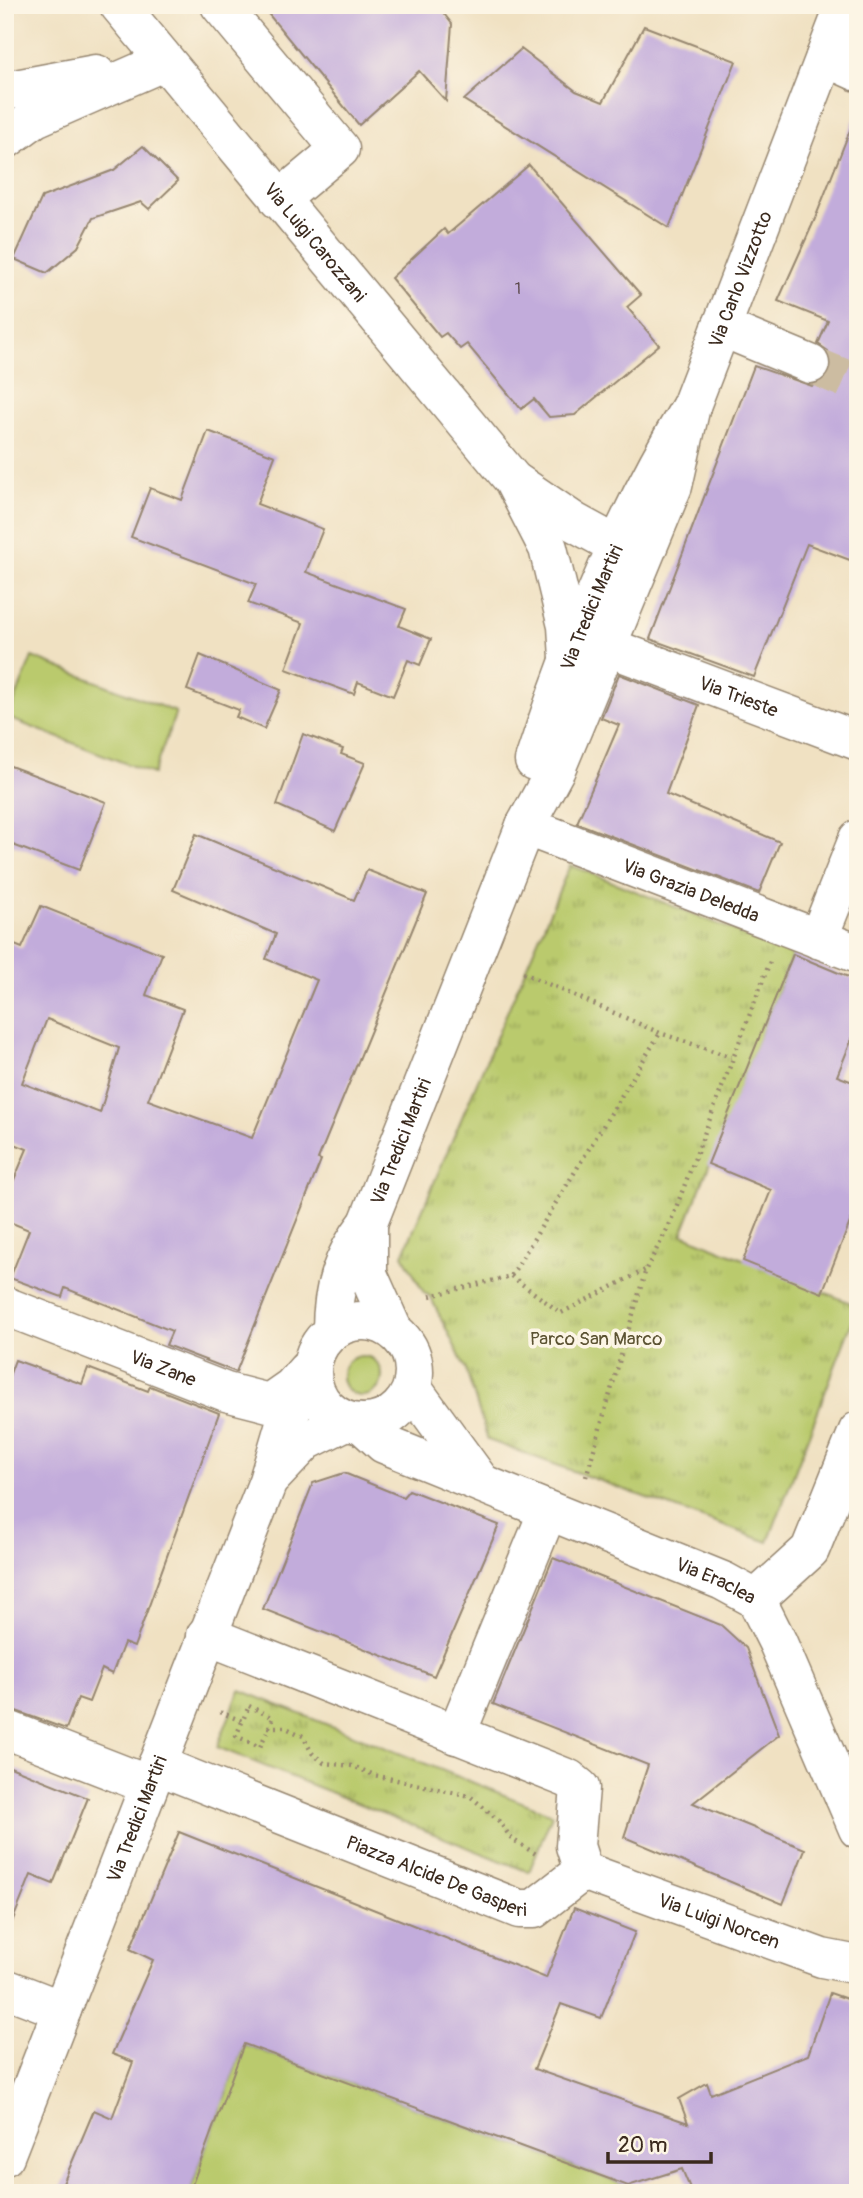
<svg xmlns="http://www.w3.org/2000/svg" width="863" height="2198" font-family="Pangolin,sans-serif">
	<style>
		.grass { fill: #baca6d; stroke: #7a7a46; stroke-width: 2 }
		.park { fill: url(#park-tufts); stroke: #7a7a46; stroke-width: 2 }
		.building { fill: #c2acdb; fill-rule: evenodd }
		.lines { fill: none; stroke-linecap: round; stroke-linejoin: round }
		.minor-tunnel { stroke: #ccbca1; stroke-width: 38; stroke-dasharray: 38 19; stroke-linecap: butt }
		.minor-casing { stroke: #968670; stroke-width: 41 }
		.path { stroke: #968670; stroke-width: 4.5; stroke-dasharray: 2 5; stroke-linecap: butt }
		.minor { stroke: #fff; stroke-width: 38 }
		.labels { text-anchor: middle; stroke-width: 7; stroke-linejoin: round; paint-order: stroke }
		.number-label { font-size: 16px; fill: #5d4a4d }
		.street-label { font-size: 19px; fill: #3b2a1e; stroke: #fcf5e5 }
		.park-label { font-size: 19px; fill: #5b5232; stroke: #fcf5e5 }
	</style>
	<defs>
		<pattern id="park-tufts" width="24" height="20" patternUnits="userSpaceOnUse" patternTransform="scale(1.75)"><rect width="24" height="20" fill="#baca6d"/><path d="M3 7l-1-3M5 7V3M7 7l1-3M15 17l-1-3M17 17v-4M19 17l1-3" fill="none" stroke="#98a459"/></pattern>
	</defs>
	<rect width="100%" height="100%" fill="#fcf5e5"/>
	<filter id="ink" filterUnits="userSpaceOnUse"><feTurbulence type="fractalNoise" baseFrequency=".0143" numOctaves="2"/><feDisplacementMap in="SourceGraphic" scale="14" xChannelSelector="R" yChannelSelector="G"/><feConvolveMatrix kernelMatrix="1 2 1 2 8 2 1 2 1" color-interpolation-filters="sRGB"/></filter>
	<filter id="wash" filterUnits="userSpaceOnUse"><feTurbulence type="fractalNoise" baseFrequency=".00686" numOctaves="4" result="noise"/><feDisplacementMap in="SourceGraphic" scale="28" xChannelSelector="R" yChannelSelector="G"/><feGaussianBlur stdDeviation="1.57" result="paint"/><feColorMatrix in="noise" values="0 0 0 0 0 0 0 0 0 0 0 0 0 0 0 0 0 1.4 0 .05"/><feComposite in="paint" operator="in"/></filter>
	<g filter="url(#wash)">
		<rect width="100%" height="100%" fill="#f0e1c2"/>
		<g class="grass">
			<polygon points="32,657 176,712 153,774 8,718"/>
			<circle cx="362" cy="1376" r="20"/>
			<polygon points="244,2044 646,2193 189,2193"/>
		</g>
		<g class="park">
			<polygon points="570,865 793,954 682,1234 858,1306 768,1542 488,1440 465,1367 430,1296 424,1293 403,1255"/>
			<polygon points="240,1690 552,1814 529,1872 217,1747"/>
		</g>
		<g id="blocks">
			<g class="building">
				<polygon points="261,5 437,5 452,24 446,101 419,71 359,125"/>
				<polygon points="644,26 736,61 669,228 464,100 521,49 576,91 603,102"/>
				<polygon points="856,115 858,563 807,544 754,677 650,639 754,366 812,386 824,381 830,372 832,361 828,351 818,344 828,321 778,301 814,221"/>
				<polygon points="143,146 178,181 149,209 141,202 93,218 78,247 47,273 14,259 42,197 114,170"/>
				<polygon points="529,165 641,295 627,307 659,345 575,415 549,417 534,399 521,409 467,344 460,349 446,333 440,337 391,278 444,229 448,234"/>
				<polygon points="208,431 275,456 257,504 323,529 306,572 406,609 399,626 431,639 420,665 408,660 393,696 358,682 354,694 286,669 303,623 248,603 256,584 131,537 150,488 182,500"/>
				<polygon points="200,655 281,690 264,729 236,717 239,710 187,690"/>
				<polygon points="619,674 699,705 666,794 780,842 759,893 577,823 619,725 601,718"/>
				<polygon points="303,734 343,749 341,754 365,763 335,831 277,805"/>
				<polygon points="5,764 106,802 79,870 5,842"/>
				<path d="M196,834L354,900L367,870L427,894L318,1159L321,1160L236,1372L166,1345L172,1331L65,1288L62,1297L10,1278L29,1230L5,1220V1201L27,1149L5,1140V941L22,948L41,906L162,954L146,995L183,1009L148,1100L252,1138L317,980L266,959L276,934L173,890ZM47,1019L119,1048L100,1113L22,1083Z"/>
				<polygon points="793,954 858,981 858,1024 837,1076 858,1084 858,1202 822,1293 743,1261 771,1190 708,1164"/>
				<polygon points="15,1360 82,1384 88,1368 148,1391 150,1386 219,1413 134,1647 124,1643 112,1674 102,1669 89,1702 78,1698 66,1729 5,1707 5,1387"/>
				<polygon points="344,1473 403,1497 409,1490 499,1525 434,1676 263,1609 313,1483"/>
				<polygon points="553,1558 721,1625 746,1648 779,1735 693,1803 805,1849 783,1904 624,1837 648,1765 493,1704"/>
				<polygon points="5,1765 88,1798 53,1884 31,1875 6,1937"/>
				<polygon points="179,1832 546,1978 574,1908 635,1932 601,2018 561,2004 534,2069 688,2123 679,2099 707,2083 711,2094 808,2055 830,1993 853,2001 858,2015 858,2193 692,2193 682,2169 628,2186 244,2044 189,2193 59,2193 94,2110 112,2118 133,2062 112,2054 153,1960 130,1949"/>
			</g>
		</g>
	</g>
	<g filter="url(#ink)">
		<use href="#blocks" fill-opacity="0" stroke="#968670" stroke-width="2"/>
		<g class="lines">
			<polyline class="minor-tunnel" points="810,364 858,384"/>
			<defs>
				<g id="minor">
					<path id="s1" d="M119,5L513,480L548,548L567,626L569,658"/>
					<polyline points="220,5 340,149 279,200"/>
					<polyline points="825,57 858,72"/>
					<polyline points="5,91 96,74"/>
					<polyline points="5,140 35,118 163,62"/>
					<polyline points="721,327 810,364"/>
					<polyline points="517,483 574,522 616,545 624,553 624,568"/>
					<path id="s2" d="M619,651L858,741"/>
					<path id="s3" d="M534,761C574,638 623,518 691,406L845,5"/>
					<path id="s4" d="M525,826L858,954"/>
					<polyline points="818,939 858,839"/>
					<polyline points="368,1223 368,1274 393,1330"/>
					<path id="s5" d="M5,1306L226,1392L269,1403L292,1387L306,1371"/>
					<circle cx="363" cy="1372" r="51"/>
					<path id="s6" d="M332,1330C332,1289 342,1256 368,1223L525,826L556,769L673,486L691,406"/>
					<polyline points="412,1388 480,1481"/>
					<path id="s7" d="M361,1423L384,1444L723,1581L756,1599L778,1643L858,1829"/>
					<polyline points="272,1477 306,1441 346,1421"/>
					<polyline points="756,1599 810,1550 858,1431"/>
					<polyline points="5,1729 149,1785"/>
					<polyline points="456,1735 548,1511"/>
					<path id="s8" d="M157,1765L519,1909H534L583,1871L575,1846L580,1788L569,1779L206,1635"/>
					<path id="s9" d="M583,1871L822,1958L858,1965"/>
					<polyline points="5,1988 62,2010"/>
					<path id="s10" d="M5,2156L268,1481L286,1420L311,1376"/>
				</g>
			</defs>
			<use href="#minor" class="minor-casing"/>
			<g class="path">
				<polyline points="523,973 660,1033 731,1057"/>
				<polyline points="511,1276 561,1313 645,1270"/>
				<polyline points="430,1296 511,1276 660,1033"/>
				<polyline points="586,1477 646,1269 669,1226 771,959"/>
				<polygon points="249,1706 273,1718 260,1747 236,1736"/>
				<polyline points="220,1712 242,1721"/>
				<polyline points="268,1727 284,1727 303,1736 312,1753 324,1763 353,1766 374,1775 470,1796 498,1820 512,1839 539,1856"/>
			</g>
			<use href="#minor" class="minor"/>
		</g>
	</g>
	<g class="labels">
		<g class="number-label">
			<text x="518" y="294">1</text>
		</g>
		<g class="street-label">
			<text dy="7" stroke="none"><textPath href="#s1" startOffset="308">Via Luigi Carozzani</textPath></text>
			<text dy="7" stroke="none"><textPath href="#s3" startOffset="525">Via Carlo Vizzotto</textPath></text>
			<text dy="7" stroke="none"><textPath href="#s3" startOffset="164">Via Tredici Martiri</textPath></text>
			<text dy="7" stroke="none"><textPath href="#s2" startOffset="128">Via Trieste</textPath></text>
			<text dy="7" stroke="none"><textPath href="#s4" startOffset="178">Via Grazia Deledda</textPath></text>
			<text dy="7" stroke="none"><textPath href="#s6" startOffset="203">Via Tredici Martiri</textPath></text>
			<text dy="7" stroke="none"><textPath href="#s5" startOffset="170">Via Zane</textPath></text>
			<text dy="7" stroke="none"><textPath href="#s7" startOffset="390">Via Eraclea</textPath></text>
			<text dy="7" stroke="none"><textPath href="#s10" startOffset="362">Via Tredici Martiri</textPath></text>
			<text dy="7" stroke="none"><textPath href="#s8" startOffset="301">Piazza Alcide De Gasperi</textPath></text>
			<text dy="7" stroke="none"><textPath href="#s9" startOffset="145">Via Luigi Norcen</textPath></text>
		</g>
		<g class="park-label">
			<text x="596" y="1345">Parco San Marco</text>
		</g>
	</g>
	<rect width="863" height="2198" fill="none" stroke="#fcf5e5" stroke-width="28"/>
	<path d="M608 2152v10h103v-10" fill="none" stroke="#3b2a1e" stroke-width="3.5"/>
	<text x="618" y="2152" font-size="21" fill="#3b2a1e" stroke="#fcf5e5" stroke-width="5" paint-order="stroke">20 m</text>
</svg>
